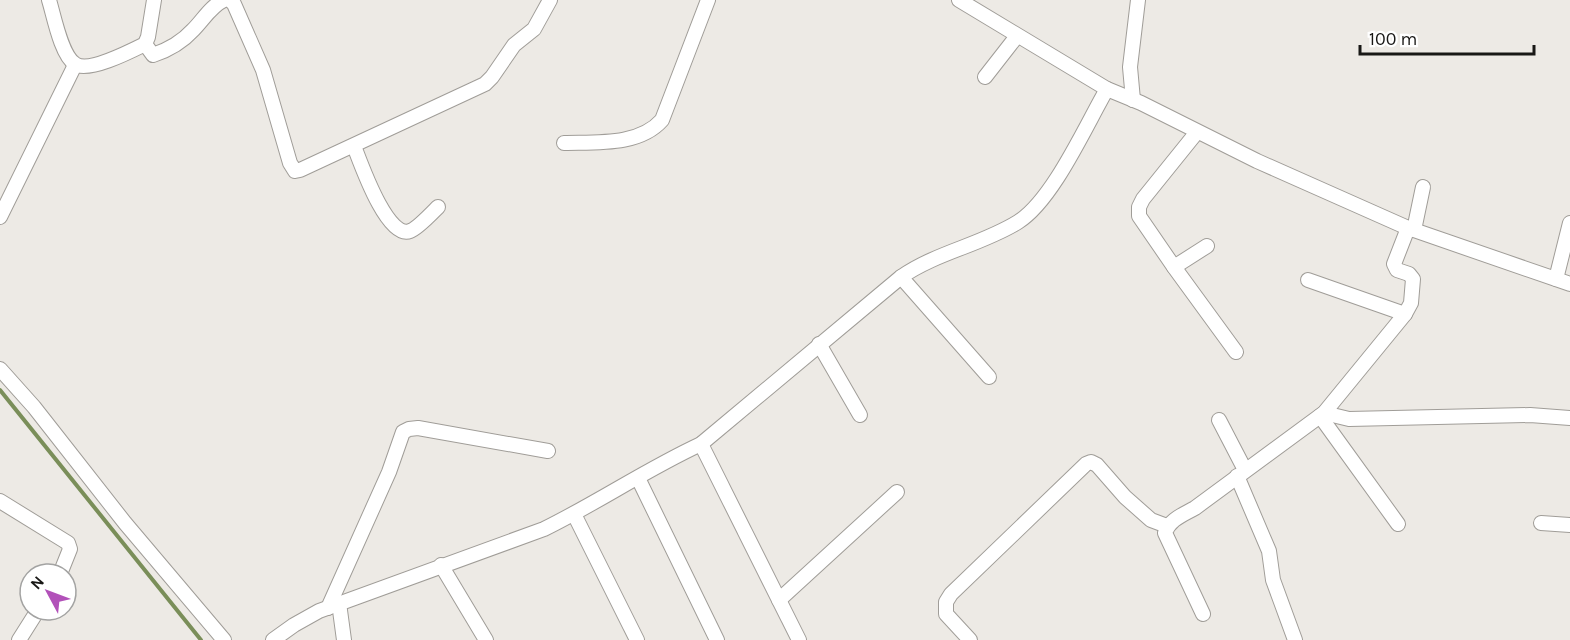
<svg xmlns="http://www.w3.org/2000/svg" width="1570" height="640" font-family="Karla,sans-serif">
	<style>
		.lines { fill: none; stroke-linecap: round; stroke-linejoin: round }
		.stream { stroke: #7a8e59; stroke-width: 4 }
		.street-casing { stroke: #a09d98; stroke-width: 16 }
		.street { stroke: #fff; stroke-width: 14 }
	</style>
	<rect width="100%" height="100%" fill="#edeae5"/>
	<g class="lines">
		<polyline class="stream" points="0,390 201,640"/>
		<defs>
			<g id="street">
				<path d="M49,0C54,16 61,55 75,64C88,73 131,51 145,44L148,37L154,0"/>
				<polyline points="230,0 234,4 263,70 290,163 295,171 300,170 485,84 492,77 514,45 534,29 550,0"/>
				<polyline points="959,0 1107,89 1141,103 1257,161 1408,228 1570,284"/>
				<path d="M145,44L153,55C168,50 183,41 193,30C203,20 211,6 224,0"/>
				<polyline points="985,77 1017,36"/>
				<polyline points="1133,100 1130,67 1138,0"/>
				<polyline points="1197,132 1143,199 1139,207 1139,216 1174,267 1236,352"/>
				<path d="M564,143C597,142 639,146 662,120L708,0"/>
				<path d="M354,146C360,161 387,240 410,231C417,229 432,213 438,207"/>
				<polyline points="0,217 75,65"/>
				<polyline points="1414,230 1423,187"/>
				<polyline points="1174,267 1207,246"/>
				<polyline points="901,277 989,377"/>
				<polyline points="1556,279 1570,223"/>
				<polyline points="1308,280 1405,314"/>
				<polyline points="819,344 860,415"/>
				<polyline points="0,369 34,407 125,523 224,640"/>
				<polyline points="1324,413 1349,419 1530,415 1570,418"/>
				<polyline points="1320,416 1398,524"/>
				<polyline points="1219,420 1245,470"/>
				<polyline points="701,444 799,640"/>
				<polyline points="1237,476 1269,551 1273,580 1295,640"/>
				<polyline points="638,478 717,640"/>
				<polyline points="0,501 68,543 70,549 60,574"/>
				<polyline points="574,514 637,640"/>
				<polyline points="1541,523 1570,525"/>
				<polyline points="441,565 486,640"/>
				<polyline points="779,600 897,492"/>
				<polyline points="339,603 344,640"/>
				<polyline points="328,608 389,472 403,432 409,429 418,428 548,451"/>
				<path d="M1203,614L1165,533C1170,519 1183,515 1195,508L1324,413L1405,314L1411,303L1413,279L1409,274L1397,270L1394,264L1408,228"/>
				<polyline points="19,640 38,610"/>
				<path d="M273,640L294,625L319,611L544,529C597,503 647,469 701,444L901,277C937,252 981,245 1018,222C1053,200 1086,125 1107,89"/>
				<polyline points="970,640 946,614 946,602 951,594 1086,464 1091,462 1097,465 1125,497 1151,520 1167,526"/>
			</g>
		</defs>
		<use href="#street" class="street-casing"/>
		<use href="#street" class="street"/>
	</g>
	<g transform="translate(48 592) rotate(311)"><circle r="28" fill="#ffffff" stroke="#a3a3a2" stroke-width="1.5"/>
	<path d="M0-4.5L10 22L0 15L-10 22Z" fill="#b251b9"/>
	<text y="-9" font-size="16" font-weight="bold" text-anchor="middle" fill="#191816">N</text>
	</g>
	<path d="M1360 45v9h174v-9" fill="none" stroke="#191816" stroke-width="3"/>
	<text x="1369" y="45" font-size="18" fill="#191816" stroke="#ffffff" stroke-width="4.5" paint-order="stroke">100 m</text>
</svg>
